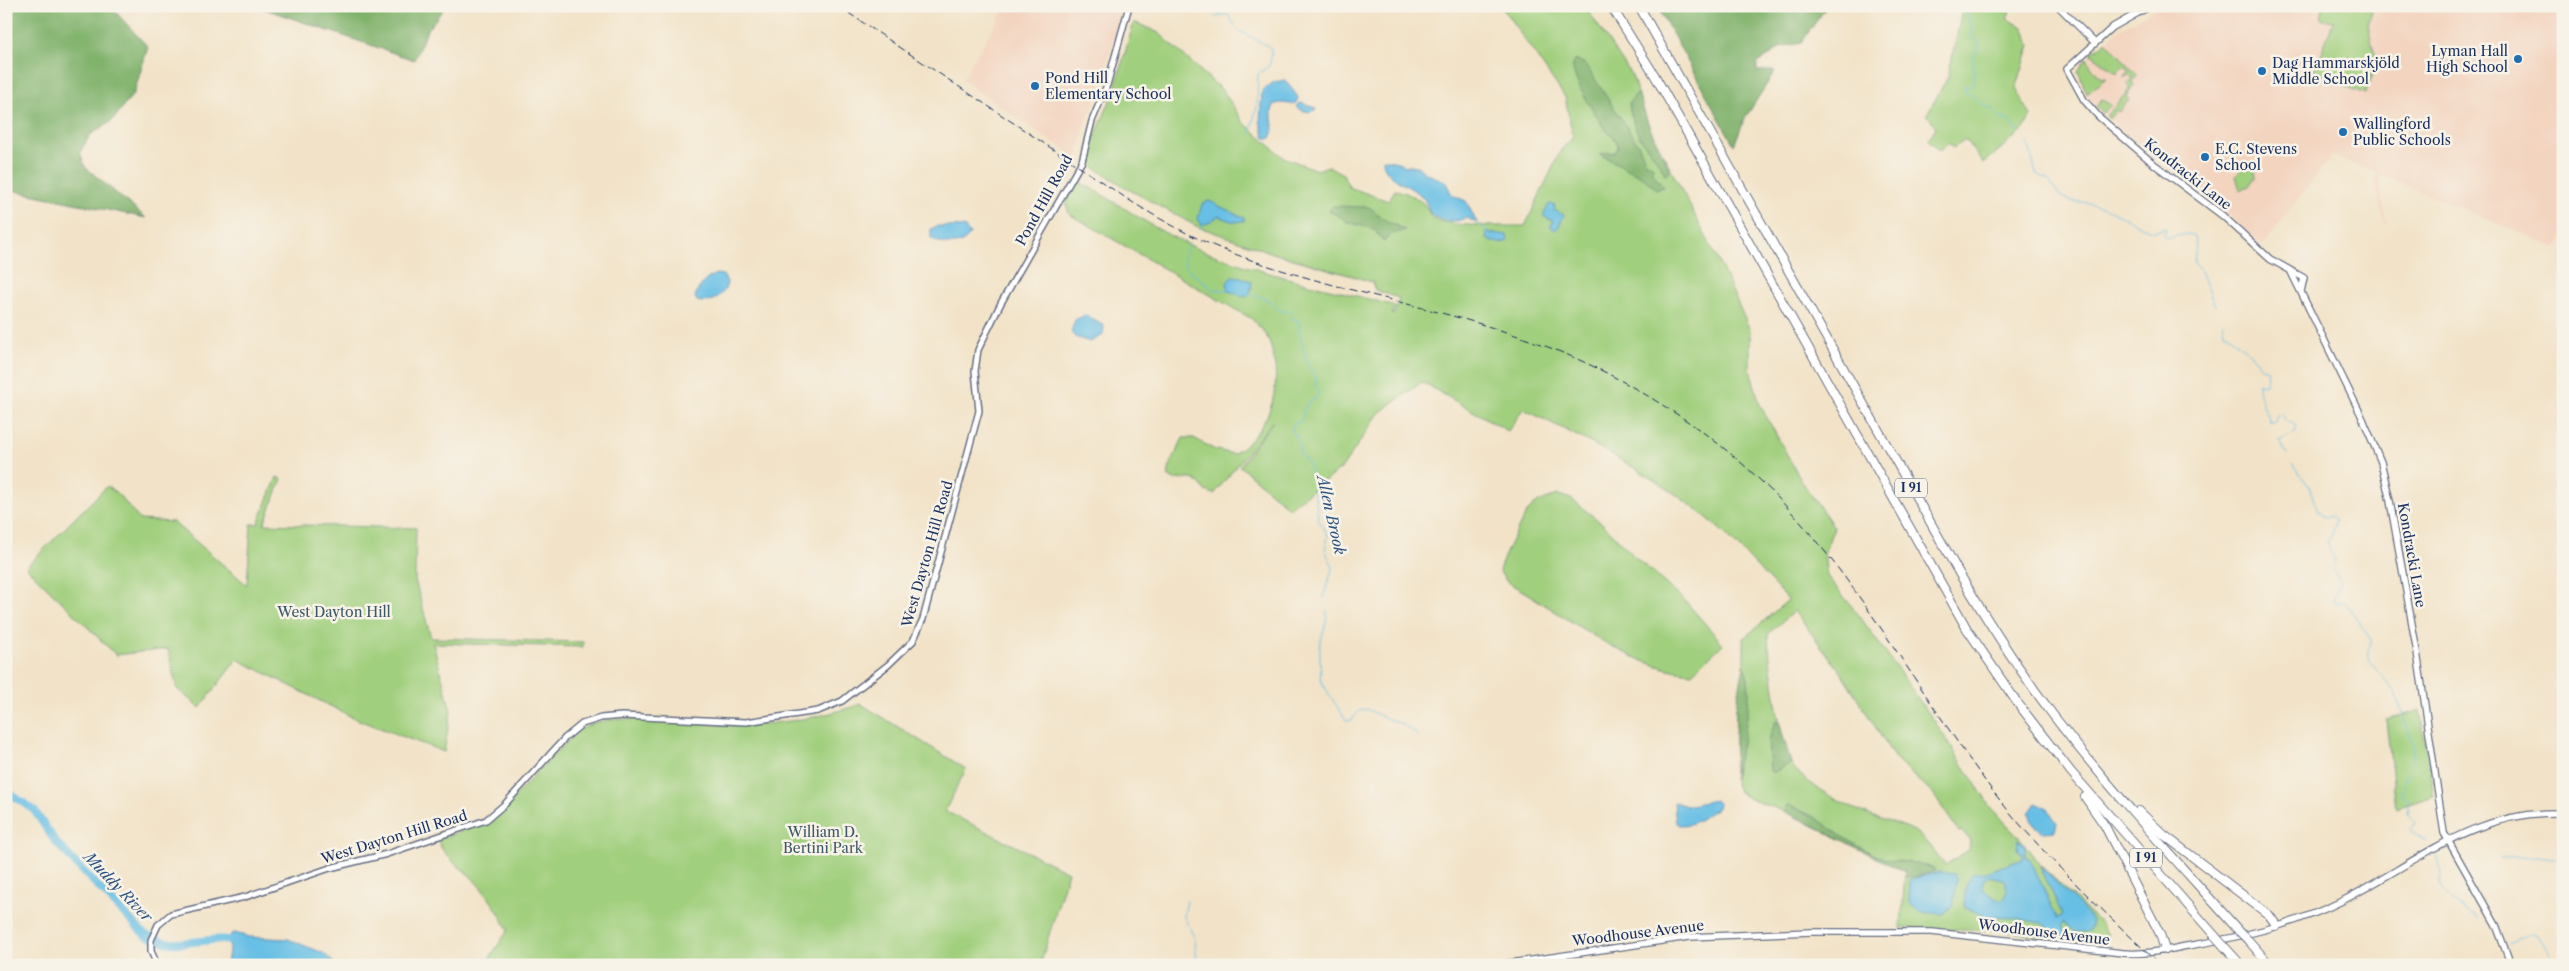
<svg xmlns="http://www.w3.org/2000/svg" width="2569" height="971" font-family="'Libre Caslon Text',serif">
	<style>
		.built { fill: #f3d4bf }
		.green { fill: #a0cf7d; stroke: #5e7f6e; fill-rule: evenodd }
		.forest { fill: #80b26c; stroke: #4e7065 }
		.water { fill: #67bfe5; stroke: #4177a2; fill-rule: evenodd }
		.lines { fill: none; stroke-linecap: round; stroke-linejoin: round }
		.stream { stroke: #67bfe5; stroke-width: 1 }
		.river { stroke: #67bfe5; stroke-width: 8 }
		.tertiary-casing { stroke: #666e83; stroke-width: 8 }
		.secondary-casing { stroke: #666e83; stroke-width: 8 }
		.motorway-casing { stroke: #666e83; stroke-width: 10 }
		.tertiary { stroke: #fff; stroke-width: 5 }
		.secondary { stroke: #fff; stroke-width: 5.5 }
		.motorway { stroke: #fff; stroke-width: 8 }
		.rail { stroke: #1b2f5e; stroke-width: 1; stroke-dasharray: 8 4; stroke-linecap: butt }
		.motorway-bridge-casing { stroke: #666e83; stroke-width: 10; stroke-linecap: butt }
		.motorway-bridge { stroke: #fff; stroke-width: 8 }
		.poi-dot { fill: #1f6fb2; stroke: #f7f3e8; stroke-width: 2 }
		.labels { text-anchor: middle; stroke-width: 5; stroke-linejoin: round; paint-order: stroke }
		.shield { fill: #f7f3e8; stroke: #5d6a87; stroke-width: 1 }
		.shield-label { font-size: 12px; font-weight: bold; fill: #1b2f5e }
		.poi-label { font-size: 14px; fill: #1b2f5e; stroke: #f7f3e8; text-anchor: start }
		.street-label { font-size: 14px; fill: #1b2f5e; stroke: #f7f3e8 }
		.park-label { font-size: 14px; fill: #3c5766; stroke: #f7f3e8 }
		.water-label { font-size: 15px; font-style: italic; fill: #2e5380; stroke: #f7f3e8 }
	</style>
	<rect width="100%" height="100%" fill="#f7f3e8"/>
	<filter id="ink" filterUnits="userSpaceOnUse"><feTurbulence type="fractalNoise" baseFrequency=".02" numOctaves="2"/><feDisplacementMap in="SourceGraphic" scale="10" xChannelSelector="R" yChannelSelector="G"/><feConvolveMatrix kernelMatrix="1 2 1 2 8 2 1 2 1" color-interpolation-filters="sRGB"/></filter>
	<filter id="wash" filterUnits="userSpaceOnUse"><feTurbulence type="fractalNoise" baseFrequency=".0096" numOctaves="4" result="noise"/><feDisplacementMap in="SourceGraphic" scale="20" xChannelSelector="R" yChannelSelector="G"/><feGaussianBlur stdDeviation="1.12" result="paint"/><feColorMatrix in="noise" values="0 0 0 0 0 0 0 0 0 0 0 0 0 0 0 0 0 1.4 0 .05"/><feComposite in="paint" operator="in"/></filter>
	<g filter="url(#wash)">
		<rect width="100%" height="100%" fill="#f2e3c8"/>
		<g class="built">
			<polygon points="1006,6 1123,6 1099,92 1084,127 1077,159 962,80"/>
			<polygon points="2161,6 2563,6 2563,238 2556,248 2381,175 2381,192 2387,223 2385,224 2376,192 2376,173 2332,155 2262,246 2224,210 2149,153 2099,110 2085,93 2079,77 2079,67 2118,30"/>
		</g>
		<g class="green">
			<path d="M1501,6H1585L1632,76L1650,129L1718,260L1750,330V369L1760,405L1802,482L1834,527L1824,554L1827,576L1858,614L1935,722L1991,808L2020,838L2039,864L2100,923L2109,936C2088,953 2015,928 1985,930C1957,931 1929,928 1901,928L1905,872L1786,812L1750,799L1739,792L1734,778V769L1736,708L1744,670V638L1788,600C1760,571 1733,538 1701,513C1647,471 1585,439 1523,409L1508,431L1422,382L1379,413L1342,468L1289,508L1240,466L1273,421L1214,494L1205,491C1198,478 1189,477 1174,480L1168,476L1170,465L1183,438H1194L1213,449L1233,454C1273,429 1286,380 1267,337C1264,331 1257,325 1252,319L1069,214L1066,202L1075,186L1082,183C1122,205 1158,233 1201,250C1263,275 1330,288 1395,306L1392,315L1395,313L1399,298L1375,290L1372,282L1359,278L1276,254L1196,226L1128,189L1089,164L1094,139L1114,91L1134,22L1159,33L1224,92L1243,122L1283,157L1317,170L1328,166L1343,174L1349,187L1388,201L1395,190C1405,192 1415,196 1423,203C1428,208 1429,217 1437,220C1457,227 1503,226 1525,226L1561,150L1573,137L1565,97ZM1794,611L1841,672L1896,760L1933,794L1959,832L1962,831L1970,840L1969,850L1945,865C1936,855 1925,838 1914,831C1899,823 1880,820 1864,813C1840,803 1811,787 1794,768C1780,751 1769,658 1768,634Z"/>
			<polygon points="1963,6 2012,6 2007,19 2023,27 2030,45 2016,89 2031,116 2024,129 1983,164 1965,139 1953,148 1949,143 1939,151 1928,140 1936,127 1927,114 1948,77"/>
			<polygon points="2323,6 2373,6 2368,26 2377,64 2365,94 2316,74 2314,70 2334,21 2321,19"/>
			<polygon points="2106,41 2137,75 2133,82 2135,85 2126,96 2129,100 2119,112 2116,110 2109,119 2106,116 2129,90 2128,84 2133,78 2129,75 2123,78 2129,70 2123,66 2117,73 2091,54"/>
			<polygon points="2087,58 2090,65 2101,78 2106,78 2087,94 2078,71"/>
			<polygon points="2102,100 2111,105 2103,113 2096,106"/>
			<polygon points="2245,164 2254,169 2256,176 2249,186 2240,190 2236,176"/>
			<polygon points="277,477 282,479 264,524 416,528 415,580 431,638 583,642 583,647 433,643 451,711 444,752 356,719 237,659 200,708 177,689 168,649 116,655 26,567 107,486 118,494 140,520 173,522 247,585 251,524 258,524"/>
			<path d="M1558,495L1571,499L1603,524L1634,556L1687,603L1723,644L1692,673C1624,667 1566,614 1507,582L1499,571C1501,561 1523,516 1530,509C1537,501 1548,498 1558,495Z"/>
			<path d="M861,704L966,769L945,811L1068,872L1040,965H485L508,930C499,911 487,894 473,879C462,867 441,856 438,839L493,820L548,760L579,730L596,722L615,719C657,718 699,725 741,725C782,724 823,717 861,704Z"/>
			<polygon points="2420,710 2434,796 2396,808 2386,720"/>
		</g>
		<g class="forest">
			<polygon points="6,6 110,6 148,47 134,93 112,121 90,135 80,152 85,167 146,218 6,189"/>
			<polygon points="256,6 446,6 427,30 414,60"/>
			<polygon points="1657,6 1827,6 1801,43 1781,47 1757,64 1757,71 1775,71 1744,120 1734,145"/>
			<path d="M1575,59L1585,64L1639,146L1646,162L1653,166L1652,172L1664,187L1656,189L1641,176L1599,154L1615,152L1618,147C1616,136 1609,135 1604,128C1593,109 1576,88 1572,65Z"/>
			<path d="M1638,93L1650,129L1670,170L1665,175C1660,162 1651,153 1643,142C1637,134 1629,113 1629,102Z"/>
			<polygon points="1333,206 1369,207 1387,221 1405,230 1392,234 1384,242 1374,229 1347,222 1338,215 1328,211"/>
			<path d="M1744,665C1757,693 1741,747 1734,778L1736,708Z"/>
			<polygon points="1776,721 1779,722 1791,763 1773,773 1770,771 1768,740"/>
			<polygon points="1789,805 1815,817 1844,838 1873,854 1890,860 1917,863 1935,869 1934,871 1920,876 1905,877 1905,872 1786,812 1785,807"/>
		</g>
		<g class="water">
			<path d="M1285,80L1298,97L1297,102C1290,107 1282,100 1274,105C1268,116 1277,127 1271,138H1265L1260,121L1262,91L1274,82Z"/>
			<path d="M1301,103L1316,108V109C1310,114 1301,111 1296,106Z"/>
			<path d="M1383,159L1398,162L1406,166H1417L1425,173L1445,181L1452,195L1466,201L1477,223L1467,218C1458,222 1446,222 1437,218C1427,214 1429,206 1424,199C1414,185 1383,181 1383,159Z"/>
			<polygon points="1209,201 1244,218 1244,221 1234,222 1218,216 1211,222 1202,225 1198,219 1202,204"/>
			<polygon points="1549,204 1555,206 1554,210 1564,215 1557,230 1550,227 1553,221 1543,216"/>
			<path d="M937,226L964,227L970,234C962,248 943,246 931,238V229Z"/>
			<path d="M1486,232L1507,235L1508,241C1502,244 1492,243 1487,239Z"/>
			<path d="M717,274L723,275L727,282C726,295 710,305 697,301L695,297C698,287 708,276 717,274Z"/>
			<polygon points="1232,276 1241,277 1252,282 1250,294 1246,297 1228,291 1227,283"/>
			<polygon points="1085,315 1104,326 1103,335 1090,342 1075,337 1071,332 1075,320"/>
			<path d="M1715,800L1718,803L1717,808C1702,816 1699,825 1679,825L1676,823L1674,802L1686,806Z"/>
			<polygon points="2036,803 2047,808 2057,823 2055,831 2043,832 2033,824 2029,813"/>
			<path d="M2018,839L2025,845V856L2030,859L2057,918L2061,916V912L2040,866L2088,914L2092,921L2089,932H2074L2064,922L2062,925L2066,936H2061L2041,923L2015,918L1986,917L1964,906L1966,883L1973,873L1986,872L2023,859L2022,854L2017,850ZM1989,876L2005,880L2007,890L2004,899H1996L1983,889V880Z"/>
			<polygon points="1940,872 1954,874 1957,879 1953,906 1943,914 1919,912 1909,901 1910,879"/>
			<polygon points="235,933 249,937 288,939 323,953 336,965 227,965 231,934"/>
		</g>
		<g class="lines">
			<g class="stream">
				<path d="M1964,6L1973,32L1970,36L1978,41L1979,49L1972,57C1974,68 1977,74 1972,86H1964L1965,91L1971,94L1981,104L1993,109L2000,118L2008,120L2019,132"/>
				<polyline points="1972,6 1976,9 1976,6"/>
				<polyline points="1215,17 1227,14 1239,31 1270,47 1272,55 1269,66 1258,74 1257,106 1250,134"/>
				<polyline points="2028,143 2036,173 2038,176 2048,180 2060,196 2070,201 2089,203 2110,210 2153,232 2166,228 2164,236 2167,238 2188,234 2194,236 2196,245 2194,263 2201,271 2215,306"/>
				<polyline points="1214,205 1217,201"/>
				<polyline points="1477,222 1487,231"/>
				<polyline points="1200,229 1204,224"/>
				<polyline points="1189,244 1184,256 1185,267 1214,290 1228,289"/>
				<path d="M1249,294C1255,295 1267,298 1271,303C1278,310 1280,313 1290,310L1292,319L1299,321V331L1307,364L1317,379L1315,384C1324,402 1312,396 1306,406C1304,411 1303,417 1300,422L1294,424L1291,431L1297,436L1300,455L1309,463L1319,521L1328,535L1325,550L1333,567L1323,598"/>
				<path d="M2223,323L2224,332L2228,333C2237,346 2255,353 2261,368L2268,370L2266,384L2258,383C2257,397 2266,409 2270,422H2275L2277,415L2282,414L2285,420L2297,426L2295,432L2279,441L2287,455"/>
				<path d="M2292,464L2309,486L2318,512L2325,518L2332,517L2336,521L2332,534L2327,542L2334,559L2333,569L2340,582L2333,601L2334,603H2346L2371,640C2372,645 2368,647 2368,652C2369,668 2388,680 2395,692L2411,739L2414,743L2412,767L2405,779L2402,795L2409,802L2407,814L2415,822L2411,830L2426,840"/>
				<path d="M1327,611C1328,624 1321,634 1320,647C1319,658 1322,668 1320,679C1321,682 1345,719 1347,721L1352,720L1360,710L1367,709C1386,721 1400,719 1418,736"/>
				<path d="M2437,855L2442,873L2439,885L2441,889C2451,899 2465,912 2478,918"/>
				<polyline points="2500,858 2537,857 2552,859 2563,857"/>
				<polyline points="1187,900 1184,917 1195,939 1197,965"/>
				<polyline points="2508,943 2532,933 2536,934 2557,965"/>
				<polyline points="1263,965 1268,963 1271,965"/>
			</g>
			<path class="river" d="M6,791L34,810L55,841L79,867L144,934C153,938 161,942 171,943C189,945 223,934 238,943"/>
		</g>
	</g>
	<g filter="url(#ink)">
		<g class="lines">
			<defs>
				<polyline id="tertiary" points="157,965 151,951 151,940 158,925 171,914 245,897 330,868 387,854 486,820 505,804 565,738 582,724 601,718 622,716 746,722 818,711 842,701 888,665 913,641 923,619 979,411 975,371 978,350 1001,303 1082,161 1092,121 1107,85 1129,6"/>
				<g id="secondary">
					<polyline points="2058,6 2095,43"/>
					<polyline points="2150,6 2113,27 2067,69 2084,100 2098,116 2154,164 2223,216 2270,259 2304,278 2301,291"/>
					<polyline points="2291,272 2363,419 2381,462 2390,501 2417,652 2444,833 2496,925 2511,965"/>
					<path d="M1497,965L1689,937L1811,932H1932L2123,953C2145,955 2166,950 2187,946C2241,937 2295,925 2344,900C2418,862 2473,810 2563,813"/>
				</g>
				<g id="motorway">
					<polyline points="1611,6 1655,76 1967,629 2016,701 2071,772 2215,936"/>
					<path d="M1639,6L1959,573C1988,622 2019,670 2053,715C2111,791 2176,860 2239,931"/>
					<polyline points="2085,797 2105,826 2160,934 2165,950"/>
					<polyline points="2139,811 2164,835 2269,915 2277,926"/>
					<polyline points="2248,940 2270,965"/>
					<polyline points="2223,945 2241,965"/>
				</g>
			</defs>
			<use href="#tertiary" class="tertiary-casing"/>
			<use href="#secondary" class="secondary-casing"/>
			<use href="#motorway" class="motorway-casing"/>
			<use href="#tertiary" class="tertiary"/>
			<use href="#secondary" class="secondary"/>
			<use href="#motorway" class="motorway"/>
			<path class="rail" d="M838,6L1132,202C1163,221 1193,238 1227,251C1334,293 1451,307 1558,351C1601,368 1642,391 1681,417C1824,511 1888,649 1986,782C2036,850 2100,907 2160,965"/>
			<defs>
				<g id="motorway-bridge">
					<polyline points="2239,931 2248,940"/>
					<polyline points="2215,936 2223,945"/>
				</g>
			</defs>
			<use href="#motorway-bridge" class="motorway-bridge-casing"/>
			<use href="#motorway-bridge" class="motorway-bridge"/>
		</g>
	</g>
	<g class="poi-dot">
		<circle cx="2518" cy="59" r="5"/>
		<circle cx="2262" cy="71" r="5"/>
		<circle cx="1035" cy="86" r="5"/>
		<circle cx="2343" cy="132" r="5"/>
		<circle cx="2205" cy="157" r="5"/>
	</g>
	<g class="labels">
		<g class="shield">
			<rect x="1895" y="478.5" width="32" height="19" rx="4"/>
			<rect x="2130" y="848.5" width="32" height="19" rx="4"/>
		</g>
		<g class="shield-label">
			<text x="1911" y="492">I 91</text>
			<text x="2146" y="862">I 91</text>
		</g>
		<g class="poi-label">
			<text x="2508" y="56" text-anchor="end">Lyman Hall<tspan x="2508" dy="16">High School</tspan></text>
			<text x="2272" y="68">Dag Hammarskjöld<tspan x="2272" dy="16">Middle School</tspan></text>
			<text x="1045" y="83">Pond Hill<tspan x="1045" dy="16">Elementary School</tspan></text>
			<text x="2353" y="129">Wallingford<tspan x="2353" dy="16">Public Schools</tspan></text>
			<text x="2215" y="154">E.C. Stevens<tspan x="2215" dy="16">School</tspan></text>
		</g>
		<g class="street-label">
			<text transform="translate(2188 174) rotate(38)" y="5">Kondracki Lane</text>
			<text transform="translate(1044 200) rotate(-61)" y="5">Pond Hill Road</text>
			<text transform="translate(927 554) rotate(-74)" y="5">West Dayton Hill Road</text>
			<text transform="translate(2412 555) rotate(80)" y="5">Kondracki Lane</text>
			<text transform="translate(394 837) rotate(-17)" y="5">West Dayton Hill Road</text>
			<text transform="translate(2044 932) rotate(7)" y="5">Woodhouse Avenue</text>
			<text transform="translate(1638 933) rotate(-7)" y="5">Woodhouse Avenue</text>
		</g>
		<g class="park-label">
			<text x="334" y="617">West Dayton Hill</text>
			<text x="823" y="837">William D.<tspan x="823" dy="16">Bertini Park</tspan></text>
		</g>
		<g class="water-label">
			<text transform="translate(1331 515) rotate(77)" y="5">Allen Brook</text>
			<text transform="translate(118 887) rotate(46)" y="5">Muddy River</text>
		</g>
	</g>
	<rect width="2569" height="971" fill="none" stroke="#f7f3e8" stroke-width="25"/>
</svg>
